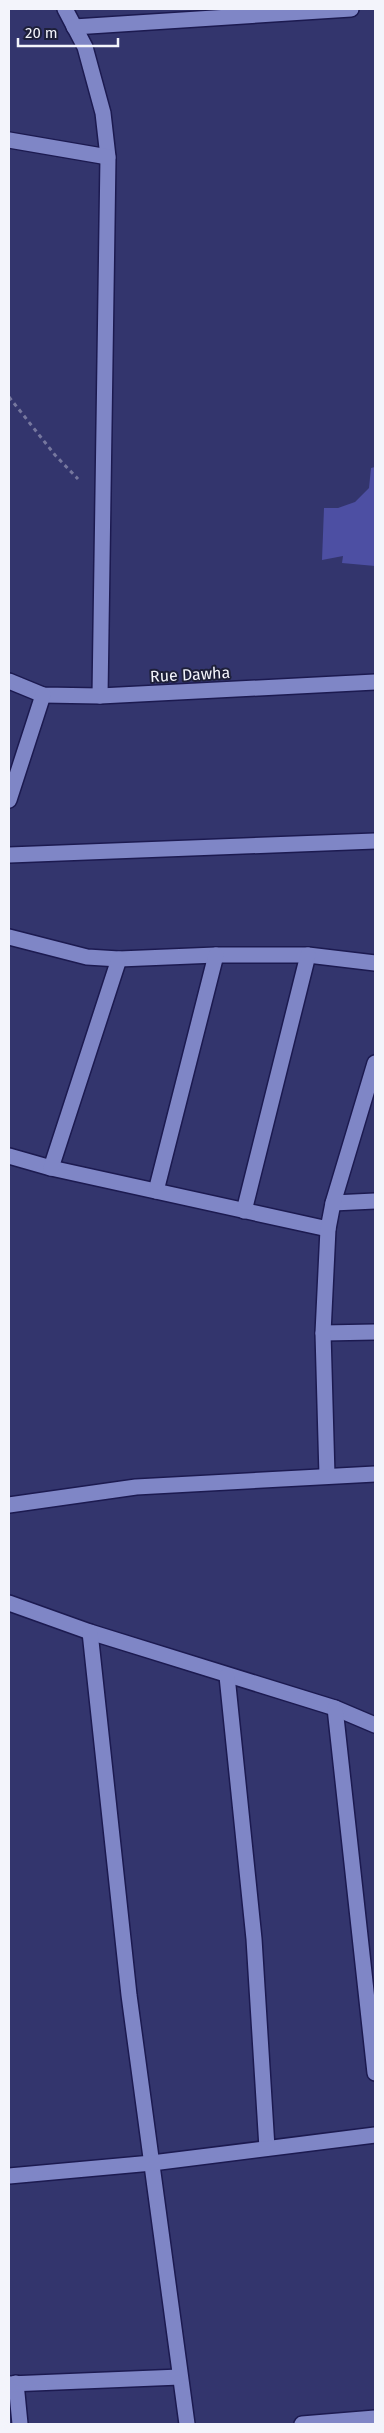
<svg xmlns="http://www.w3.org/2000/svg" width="384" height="2433" font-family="'Fira Sans',sans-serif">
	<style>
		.building { fill: #4d4fa3 }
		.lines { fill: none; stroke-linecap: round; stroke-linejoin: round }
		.minor-casing { stroke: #1c1a50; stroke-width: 18 }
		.path { stroke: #76779e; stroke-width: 3; stroke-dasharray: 4 4; stroke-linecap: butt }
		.minor { stroke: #7f86c6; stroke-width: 15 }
		.labels { text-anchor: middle; stroke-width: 4; stroke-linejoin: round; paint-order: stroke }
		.street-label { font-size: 16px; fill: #f3f4fb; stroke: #1e203a }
	</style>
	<rect width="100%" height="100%" fill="#33356d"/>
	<polygon class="building" points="375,467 375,566 342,563 343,556 322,560 324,508 338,508 355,502 369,488 371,468"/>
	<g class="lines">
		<defs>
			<g id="minor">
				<polyline points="65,9 85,47 103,113 108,157 100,696"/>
				<polyline points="74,27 351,9"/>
				<polyline points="9,140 108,157"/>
				<polyline points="9,681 43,695 100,696 375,682"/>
				<polyline points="9,800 43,695"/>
				<polyline points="9,855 375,841"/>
				<polyline points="9,937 87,957 119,959 216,955 308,955 375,963"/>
				<polyline points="9,1156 51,1168 328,1229"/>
				<polyline points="51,1168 119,959"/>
				<polyline points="156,1191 216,955"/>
				<polyline points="333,1203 375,1201"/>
				<polyline points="244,1211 308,955"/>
				<polyline points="323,1333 375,1332"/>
				<polyline points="327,1476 323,1333 328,1229 333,1203 375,1063"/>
				<polyline points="9,1505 136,1487 375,1474"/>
				<polyline points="9,1603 90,1632 335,1708 375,1725"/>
				<polyline points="90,1632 129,1995 187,2424"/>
				<polyline points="227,1676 254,1939 267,2148"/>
				<polyline points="335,1708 375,2073"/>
				<polyline points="9,2176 152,2163 375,2135"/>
				<polyline points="16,2383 20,2424"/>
				<polyline points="9,2384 180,2377"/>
				<polyline points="302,2424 375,2418"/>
			</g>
		</defs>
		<use href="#minor" class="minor-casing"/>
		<polyline class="path" points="9,397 55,455 78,479"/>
		<use href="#minor" class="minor"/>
	</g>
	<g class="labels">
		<g class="street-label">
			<text transform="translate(190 674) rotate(-3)" y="6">Rue Dawha</text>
		</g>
	</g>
	<rect width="384" height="2433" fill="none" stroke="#f3f4fb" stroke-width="20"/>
	<path d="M18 38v8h100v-8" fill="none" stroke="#f3f4fb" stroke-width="2.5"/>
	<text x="25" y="38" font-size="15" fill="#f3f4fb" stroke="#1e203a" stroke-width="4" paint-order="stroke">20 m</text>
</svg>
